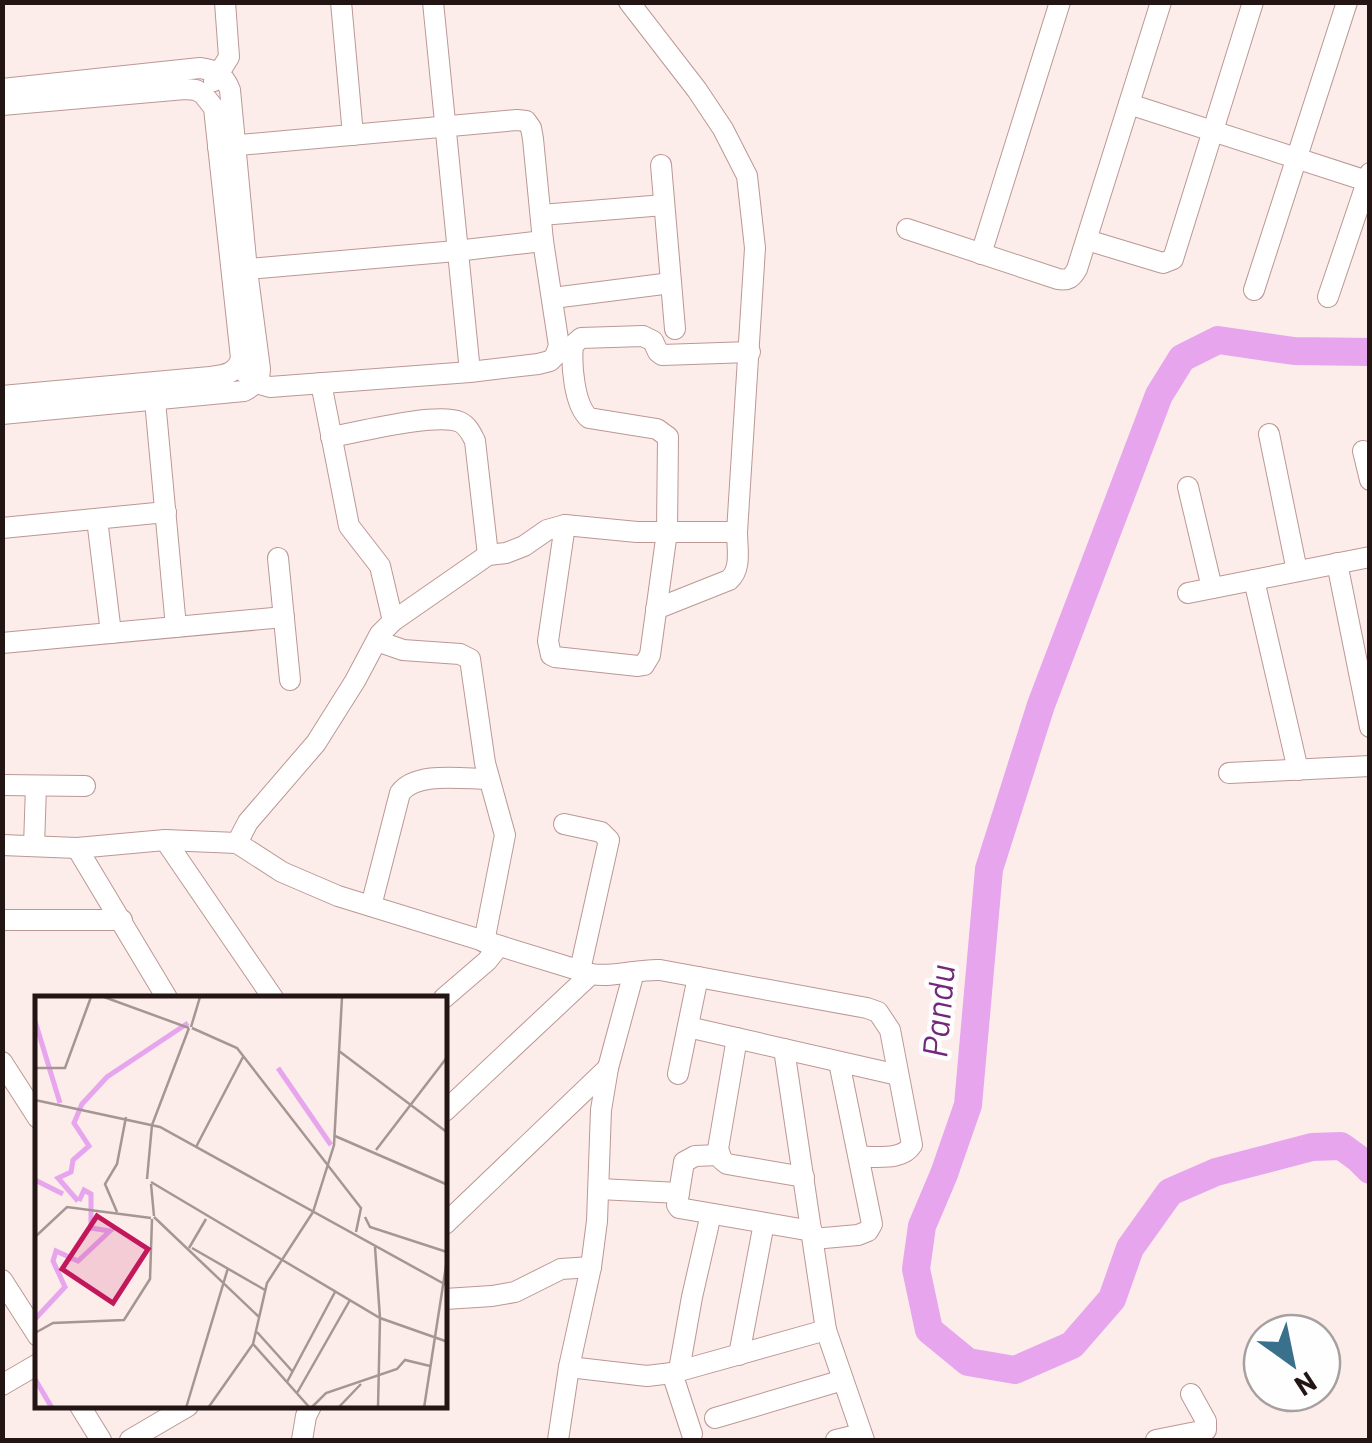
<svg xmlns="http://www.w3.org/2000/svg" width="1372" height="1443" font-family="Barlow,sans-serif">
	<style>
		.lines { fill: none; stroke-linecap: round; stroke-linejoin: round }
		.river { stroke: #e6a5ed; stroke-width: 28 }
		.minor-casing { stroke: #bb9894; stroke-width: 22 }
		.minor { stroke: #fff; stroke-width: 20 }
		.labels { text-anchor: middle; stroke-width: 9; stroke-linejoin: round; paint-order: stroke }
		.water-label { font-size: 35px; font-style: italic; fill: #72277b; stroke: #fefefe }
		.inset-river { fill: none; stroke: #e6a5ed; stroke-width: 5 }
		.inset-road { fill: none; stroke: #a59694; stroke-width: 2.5 }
		.view { fill: #c2185b; fill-opacity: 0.15; stroke: #c2185b; stroke-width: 5 }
		.inset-edge { fill: none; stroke: #221514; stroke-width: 5 }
	</style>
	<rect width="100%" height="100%" fill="#fcecea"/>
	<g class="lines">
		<polyline class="river" points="1370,352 1294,351 1218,340 1182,358 1159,395 1041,705 989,869 968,1105 944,1174 922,1226 916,1269 929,1330 968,1362 1015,1370 1072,1345 1112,1299 1130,1248 1170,1192 1216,1172 1312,1147 1341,1146 1359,1159 1370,1170"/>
		<defs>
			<g id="minor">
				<polyline points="341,2 353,135"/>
				<polyline points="433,2 470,372"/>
				<polyline points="214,81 229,57 225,2"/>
				<path d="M2,89L200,68C215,70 224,74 230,90L247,270L260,369C260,380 254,386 244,391L2,414"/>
				<polyline points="1129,104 1370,182"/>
				<path d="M2,105L185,89L196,90L203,94L214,108L241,358C237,374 224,375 210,377L2,396"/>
				<polyline points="218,147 517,120 526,121 531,128 533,139 543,241 559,346 555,356 550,361 538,364 470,372 270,387 256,383 239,367"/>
				<polyline points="661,165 675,329"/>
				<polyline points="541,215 664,205"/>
				<path d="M907,229L1058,279C1068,281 1072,278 1077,269L1161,2"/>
				<polyline points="1087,240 1163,263 1173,259 1253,2"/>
				<polyline points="981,254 1060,2"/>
				<polyline points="237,270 456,251 543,241"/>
				<polyline points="1254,290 1347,2"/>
				<polyline points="1328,297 1370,173"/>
				<polyline points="553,298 671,283"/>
				<polyline points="321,383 349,526 380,566 393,621"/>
				<polyline points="154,390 176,627"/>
				<polyline points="1269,434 1297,571"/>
				<path d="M331,437C359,432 437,412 460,422C468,426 471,433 475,441L488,555"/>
				<polyline points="1363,451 1370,480"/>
				<polyline points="1188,487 1212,588"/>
				<polyline points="97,519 111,633"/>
				<path d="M565,525L548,641L551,655L555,657L638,666L644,665L650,655L667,532L668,437L657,429L589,418C574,405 571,364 573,345L581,338L643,336L653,341L658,352L662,355L750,352"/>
				<polyline points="2,528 166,512"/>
				<polyline points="278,558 290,680"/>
				<polyline points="1337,563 1370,727"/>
				<polyline points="1254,580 1298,770"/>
				<polyline points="1188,593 1370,557"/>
				<path d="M656,609L729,580C742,569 737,548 737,532"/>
				<polyline points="377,641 403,650 460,654 470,659 485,763 505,835 484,942"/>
				<polyline points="2,643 284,617"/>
				<polyline points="1229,773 1370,766"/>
				<polyline points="2,785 85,786"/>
				<polyline points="564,824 601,832 609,840 580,970"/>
				<polyline points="165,840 273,998"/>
				<polyline points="237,843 248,822 316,743 355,681 380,634 393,621 488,555 506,553 524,546 547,530 565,525 637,532 737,532 755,248 747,176 723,129 697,90 629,2"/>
				<path d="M2,845L77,848L165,840L237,843L282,872L338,896L591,974C614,978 637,969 660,970L867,1008L878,1012L890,1030L912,1145C902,1161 877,1156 860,1157"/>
				<polyline points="34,846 36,786"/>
				<polyline points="77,848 167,998"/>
				<path d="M371,906L400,793C416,771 463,779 489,779"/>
				<polyline points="2,920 122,920"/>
				<polyline points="444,998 487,961 499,946"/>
				<polyline points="688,1027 898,1075"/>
				<polyline points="737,1038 718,1149 722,1160 727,1164 804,1177"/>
				<polyline points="2,1062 38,1118"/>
				<polyline points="678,1074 698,977"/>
				<polyline points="445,1111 591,974"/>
				<polyline points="719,1155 695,1156 684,1162 677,1205 679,1208 812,1231"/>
				<polyline points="599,1189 679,1193"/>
				<polyline points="445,1224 608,1068"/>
				<polyline points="813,1239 858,1235 868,1231 872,1224 839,1062"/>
				<polyline points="2,1280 38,1336"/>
				<polyline points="445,1299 492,1296 515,1292 561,1269 591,1267"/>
				<polyline points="826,1330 864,1440"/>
				<polyline points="739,1355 764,1223"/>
				<polyline points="569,1367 647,1376 672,1373 826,1330 784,1049"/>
				<polyline points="679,1370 692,1297 711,1214"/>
				<polyline points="672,1373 692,1434"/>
				<polyline points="2,1385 38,1364"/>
				<polyline points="80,1406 101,1440"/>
				<polyline points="715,1418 843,1380"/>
				<polyline points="130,1440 188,1406"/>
				<polyline points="302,1440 306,1416 311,1406"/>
				<polyline points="558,1440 569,1367 591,1267 597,1221 601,1110 608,1068 634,972"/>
				<polyline points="836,1440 861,1434"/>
				<polyline points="1156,1440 1206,1430 1206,1421 1191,1394"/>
			</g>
		</defs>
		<use href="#minor" class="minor-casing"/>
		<use href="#minor" class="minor"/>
	</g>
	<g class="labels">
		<g class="water-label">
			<text transform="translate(939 1011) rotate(-85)" y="12">Pandu</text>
		</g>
	</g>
	<g transform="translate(35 996)">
		<rect width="412" height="412" fill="#fcecea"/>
		<path class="inset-river" d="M0,25L25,107M243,72L296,149M0,184L28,198M43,205L23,182L36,176L38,164L54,150L39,127L47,108L72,81L153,27M0,323L30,291L18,265L21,255L43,265L75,235L56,232V198L49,194L44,205M0,383L17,412"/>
		<path class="inset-road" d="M69,1L154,32M156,31L165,1M157,32L202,52L326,212L321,236M304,55L413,137M0,72H30L56,1M0,104L125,131L413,290M300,140L413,189M161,151L208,61M341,154L413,60M112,183L117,129L154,32M116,186L345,322L413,346M116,188L119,220M82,216L70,188L82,168L91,121M278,216L299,149L307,1M119,221L224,321M330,221L335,231L412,256M0,241L32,211L116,222M340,251L345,322M154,252L171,223M157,252L230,294M222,336L257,375M0,337L18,327L89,324L115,283L117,223M218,348L275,412M252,386L300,296M262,397L315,304M151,412L193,272M173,412L218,348L232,287L278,216M276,412L291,397L362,373L370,364L395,370M303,412L326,388M343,412L345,322M389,412L413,257"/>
		<path class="view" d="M62,220L113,253L78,307L27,273Z"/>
		<rect width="412" height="412" class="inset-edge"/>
	</g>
	<rect width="1372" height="1443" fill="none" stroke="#221514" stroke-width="10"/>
	<g transform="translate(1292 1363) rotate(147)"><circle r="48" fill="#fefefe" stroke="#a6a1a0" stroke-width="2.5"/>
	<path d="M0-8L18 38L0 25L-18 38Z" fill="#39708b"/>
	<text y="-15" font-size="28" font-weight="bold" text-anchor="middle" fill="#221514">N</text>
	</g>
</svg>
